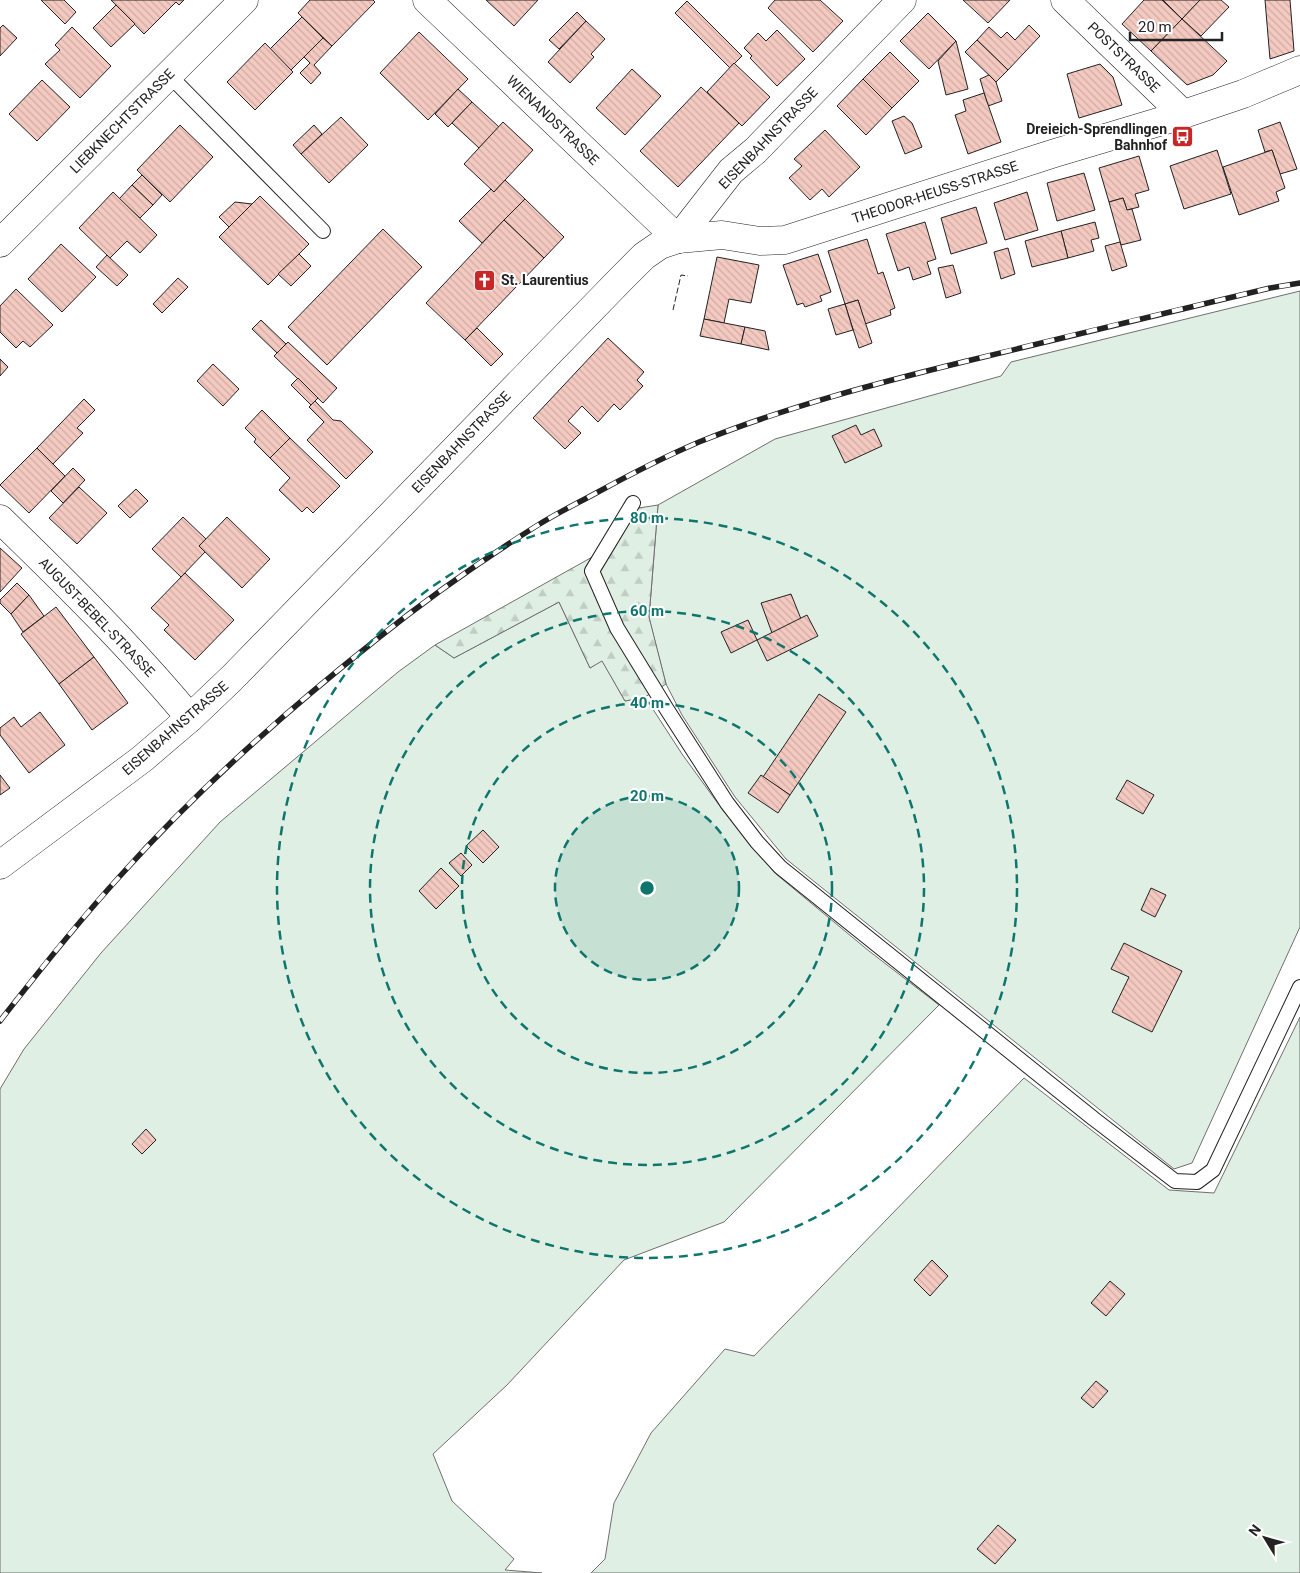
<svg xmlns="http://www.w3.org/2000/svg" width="1300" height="1573" font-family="Roboto,sans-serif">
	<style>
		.green { fill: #e0efe3; stroke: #6f6f6f }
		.forest { fill: url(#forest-firs); stroke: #6f6f6f }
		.building { fill: url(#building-back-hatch); stroke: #222 }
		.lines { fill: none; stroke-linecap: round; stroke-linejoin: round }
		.service-casing { stroke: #222; stroke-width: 16 }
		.minor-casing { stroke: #222; stroke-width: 29 }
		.secondary-casing { stroke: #222; stroke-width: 29 }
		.service { stroke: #fff; stroke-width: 14 }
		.minor { stroke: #fff; stroke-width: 28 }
		.secondary { stroke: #fff; stroke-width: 28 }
		.rail-casing { stroke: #222; stroke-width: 5.5 }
		.rail { stroke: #fff; stroke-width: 4; stroke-dasharray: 11; stroke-linecap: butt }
		.fence { stroke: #222; stroke-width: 1; stroke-dasharray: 6 2.5; stroke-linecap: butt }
		.ring { fill: none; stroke: #0f766e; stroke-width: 2.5; stroke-dasharray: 9 6 }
		.labels { text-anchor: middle; stroke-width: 4; stroke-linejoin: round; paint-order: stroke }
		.street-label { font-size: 14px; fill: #222; stroke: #fff }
		.poi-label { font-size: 14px; font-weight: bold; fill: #222; stroke: #fff; text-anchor: end }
		.centre { fill: #0f766e; stroke: #fff; stroke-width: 2.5 }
		.ring-label { font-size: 15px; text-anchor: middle; font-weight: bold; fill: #0f766e; stroke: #fff; stroke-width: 4; stroke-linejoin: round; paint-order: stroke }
	</style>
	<defs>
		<pattern id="forest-firs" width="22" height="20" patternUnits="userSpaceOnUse" patternTransform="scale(1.25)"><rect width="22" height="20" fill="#e0efe3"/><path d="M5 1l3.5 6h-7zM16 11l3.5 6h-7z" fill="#c0cdc2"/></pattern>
		<pattern id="building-back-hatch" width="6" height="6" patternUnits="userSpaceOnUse" patternTransform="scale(1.25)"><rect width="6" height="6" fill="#f3c9c0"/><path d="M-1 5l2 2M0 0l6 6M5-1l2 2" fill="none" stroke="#d0aca5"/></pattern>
	</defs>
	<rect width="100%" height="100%" fill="#fff"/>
	<g class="green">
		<polygon points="1300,291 1300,927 1192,1163 1174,1169 786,859 735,797 682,715 666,684 649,618 658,505 775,439 1001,376 1011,362"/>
		<polygon points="559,602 590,668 602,660 625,701 645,697 682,754 722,809 776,874 869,951 939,1005 724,1222 624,1260 507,1385 433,1454 452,1501 514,1559 505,1570 542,1573 0,1573 0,1089 24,1049 101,953 220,822 398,672 435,645 454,658"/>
		<polygon points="1300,1017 1300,1573 591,1573 605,1559 614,1503 651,1433 725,1349 754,1356 1024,1078 1169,1190 1214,1193"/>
	</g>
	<polygon class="forest" points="658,505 649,617 666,684 645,697 625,701 602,661 590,668 559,602 454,658 435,645 594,556 632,509"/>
	<g class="building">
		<polygon points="41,0 64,0 76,12 65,24"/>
		<polygon points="111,0 184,0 179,5 176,2 144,34"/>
		<polygon points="310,0 373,0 375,2 332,46 298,13"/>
		<polygon points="486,0 538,0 514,26"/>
		<polygon points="775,0 820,0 843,21 813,52 768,8"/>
		<polygon points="963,0 1010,0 988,23"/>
		<polygon points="1144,0 1162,0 1182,19 1151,51 1122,24"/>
		<polygon points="1163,0 1200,0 1182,19"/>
		<polygon points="1200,0 1221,0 1229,7 1201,36 1182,19"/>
		<polygon points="1265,0 1290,0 1294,51 1270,59"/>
		<polygon points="687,1 742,56 730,68 675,13"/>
		<polygon points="116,5 135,24 111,47 93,28"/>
		<polygon points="577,12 586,21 559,49 549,40"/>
		<polygon points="928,13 956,41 929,69 900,41"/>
		<polygon points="302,17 323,38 291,70 270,49"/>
		<polygon points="1182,19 1227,61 1213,75 1187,85 1151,51"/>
		<polygon points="586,21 605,39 591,54 594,57 570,83 548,62"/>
		<polygon points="3,25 17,38 0,56 0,28"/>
		<polygon points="1029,25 1040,36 1008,70 977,40 989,27 1001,38 1007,32 1015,40"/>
		<polygon points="72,27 111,66 80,98 45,64 60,50 55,45"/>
		<polygon points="777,30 805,59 777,86 750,58 752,56 744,48 758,33 766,41"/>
		<polygon points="419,32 468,79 428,120 380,73"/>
		<polygon points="323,38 332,46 314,65 321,73 311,84 300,73 310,63 304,57"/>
		<polygon points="977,40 1008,70 996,82 965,52"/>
		<polygon points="956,41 968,89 946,95 938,61"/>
		<polygon points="265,43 293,72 255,110 227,82"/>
		<polygon points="890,52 919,81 892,108 863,79"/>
		<polygon points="734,63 770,97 742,126 707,92"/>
		<polygon points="1100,64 1113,77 1122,105 1079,118 1067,74"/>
		<polygon points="632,69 661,96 625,135 596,108"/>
		<polygon points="989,75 996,82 1002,101 988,106 980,79"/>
		<polygon points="863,79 892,108 866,135 837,106"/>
		<polygon points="42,80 70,107 37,141 9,114"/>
		<polygon points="701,87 739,123 678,187 640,151"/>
		<polygon points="458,89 472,102 448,127 435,114"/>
		<polygon points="984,93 1001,142 968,154 955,115 966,111 963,100"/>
		<polygon points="472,102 499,127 479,148 452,123"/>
		<polygon points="904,116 912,123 922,147 905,154 892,121"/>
		<polygon points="341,117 368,145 329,183 301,154"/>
		<polygon points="503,122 533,150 494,192 464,164"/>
		<polygon points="1280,122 1297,169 1280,174 1272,150 1265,152 1258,130"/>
		<polygon points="180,125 213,157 170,202 137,170"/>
		<polygon points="314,125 322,134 301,154 293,145"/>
		<polygon points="825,130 860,167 829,197 822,189 810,200 789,178 802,166 794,159"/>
		<polygon points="1217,150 1231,194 1184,209 1170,166"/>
		<polygon points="1272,150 1285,188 1276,192 1279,201 1239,215 1223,167"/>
		<polygon points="1139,156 1149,190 1135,194 1139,207 1127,210 1123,198 1109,202 1099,168"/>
		<polygon points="1084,173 1095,210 1057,221 1047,183"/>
		<polygon points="142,175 162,195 153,205 132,185"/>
		<polygon points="505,180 525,199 482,243 459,221 491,189 494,192"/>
		<polygon points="132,185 153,205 140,218 119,199"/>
		<polygon points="113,192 157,235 140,253 127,241 110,258 79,228"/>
		<polygon points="1027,192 1038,230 1005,240 994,203"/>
		<polygon points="260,196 309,244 268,285 219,237"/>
		<polygon points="1123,198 1127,210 1132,209 1141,240 1121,245 1109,202"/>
		<polygon points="525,199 564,237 544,258 504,220"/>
		<polygon points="235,202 252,204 229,227 219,217"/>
		<polygon points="976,207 987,243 951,254 941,218"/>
		<polygon points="504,220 544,258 465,340 426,303"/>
		<polygon points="925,222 936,259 927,262 931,274 913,280 909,267 898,271 886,234"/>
		<polygon points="1095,222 1099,238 1091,240 1094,251 1068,258 1061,231"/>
		<polygon points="383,229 422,267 327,365 288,327"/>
		<polygon points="1061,231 1068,258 1032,267 1025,241"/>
		<polygon points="867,239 878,274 883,272 895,308 890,310 891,315 865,324 858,300 845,304 828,251"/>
		<polygon points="1120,242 1127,266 1112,271 1105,246"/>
		<polygon points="61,244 96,277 62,312 28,279"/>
		<polygon points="1008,248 1015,274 1001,279 994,252"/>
		<polygon points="299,254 311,266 291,286 278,274"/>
		<polygon points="818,254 831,292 820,296 822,301 805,307 803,303 797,305 783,265"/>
		<polygon points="107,255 128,275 117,286 96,267"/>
		<polygon points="717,257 759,265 751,303 729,299 724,323 704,319"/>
		<polygon points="953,265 961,293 946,298 938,268"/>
		<polygon points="178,278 188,287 162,313 153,304"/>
		<polygon points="16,289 53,325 30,347 23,341 16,348 0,332 0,306"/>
		<polygon points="858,300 872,343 859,348 845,304"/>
		<polygon points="845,304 853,330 836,335 828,309"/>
		<polygon points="704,319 745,327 741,344 700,336"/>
		<polygon points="261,320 286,344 277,353 252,329"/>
		<polygon points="745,327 765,331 769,350 741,344"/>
		<polygon points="477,328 503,354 491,366 465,340"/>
		<polygon points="608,338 644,372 637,380 643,386 620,410 614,404 598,422 582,406 568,421 581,433 565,449 533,418"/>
		<polygon points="288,342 337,388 323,403 274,356"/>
		<polygon points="0,359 8,367 0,376"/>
		<polygon points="213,364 239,389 223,406 197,381"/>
		<polygon points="298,378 318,398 311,405 291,385"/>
		<polygon points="84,399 95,410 77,428 83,433 53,464 37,448"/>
		<polygon points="315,401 333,420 341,421 373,452 346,479 307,440 324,422 309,407"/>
		<polygon points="262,410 290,438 270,458 254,442 256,439 245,428"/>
		<polygon points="856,425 861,435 874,429 882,446 845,463 832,436"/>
		<polygon points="290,438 340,486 313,513 307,507 302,512 279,490 290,478 270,458"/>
		<polygon points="37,448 65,476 29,513 0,485"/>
		<polygon points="73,468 85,480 63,503 51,491"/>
		<polygon points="79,487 107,513 77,544 49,518"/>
		<polygon points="136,489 148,501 130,518 118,506"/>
		<polygon points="183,517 206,539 199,546 205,552 181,577 152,549"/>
		<polygon points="227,517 270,559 242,588 199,546"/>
		<polygon points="0,548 22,568 0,592"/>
		<polygon points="185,573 234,620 195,660 164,630 169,625 151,608"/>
		<polygon points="17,583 29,595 11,614 0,603 0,600"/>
		<polygon points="791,594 801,619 772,633 761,603"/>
		<polygon points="29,595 44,616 23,632 11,614"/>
		<polygon points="56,607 94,657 59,684 21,634"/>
		<polygon points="807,615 818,636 767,661 757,640"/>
		<polygon points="748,620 757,640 731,653 721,632"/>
		<polygon points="94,657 128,703 92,730 59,684"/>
		<polygon points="819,694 846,712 790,795 763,777"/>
		<polygon points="40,712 65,745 29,773 0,735 0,728 14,717 21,727"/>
		<polygon points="0,775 10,788 0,795"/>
		<polygon points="761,775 790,795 778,813 748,793"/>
		<polygon points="1127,780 1154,795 1143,814 1116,799"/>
		<polygon points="483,830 499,847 483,863 466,846"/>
		<polygon points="461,853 472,865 461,876 449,863"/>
		<polygon points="441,868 459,886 436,909 419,891"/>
		<polygon points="1151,888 1166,895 1155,917 1141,910"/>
		<polygon points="1124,943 1182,971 1152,1032 1112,1012 1129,977 1111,969"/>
		<polygon points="146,1129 156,1140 142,1154 132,1144"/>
		<polygon points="932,1260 948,1276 930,1296 914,1280"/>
		<polygon points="1110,1281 1125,1294 1106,1316 1091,1303"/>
		<polygon points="1096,1381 1108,1391 1093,1408 1081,1398"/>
		<polygon points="998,1525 1016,1540 995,1564 977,1549"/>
	</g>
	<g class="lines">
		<defs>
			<g id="service">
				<polyline points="169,75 323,231"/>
				<polyline points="633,503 592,571 617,628 666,708 727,803 757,842 780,867 1094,1119 1175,1181 1197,1182 1213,1170 1300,987"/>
			</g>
			<g id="minor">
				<polyline points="427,0 678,239"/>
				<polyline points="1065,0 1183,114"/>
				<polyline points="0,243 244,0"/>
				<path d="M0,519C66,583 131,647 190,718"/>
			</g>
			<g id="secondary">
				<polyline points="678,239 731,171 755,151 902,0"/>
				<polyline points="0,865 142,759 190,718 232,678 622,278 644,256 660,245 678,239 722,235 760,241 785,240 1055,153 1172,118 1243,94 1300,70"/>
			</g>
		</defs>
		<use href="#service" class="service-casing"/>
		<use href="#minor" class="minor-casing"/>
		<use href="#secondary" class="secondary-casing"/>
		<use href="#service" class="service"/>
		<use href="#minor" class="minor"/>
		<use href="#secondary" class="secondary"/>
		<defs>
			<path id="rail" d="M0,1021C39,971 78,922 121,875C199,788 286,711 377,639C428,598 482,560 538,525C557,513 578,503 598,492C631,474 664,457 699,442C786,407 877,383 967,361C1068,336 1169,312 1270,288L1300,283"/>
		</defs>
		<use href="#rail" class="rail-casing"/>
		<use href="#rail" class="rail"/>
		<polyline class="fence" points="673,310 681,275 688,276"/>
	</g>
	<circle cx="647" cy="888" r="92" fill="#0f766e" fill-opacity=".12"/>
	<g class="ring">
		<circle cx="647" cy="888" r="92"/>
		<circle cx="647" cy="888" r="185"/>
		<circle cx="647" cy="888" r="277"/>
		<circle cx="647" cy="888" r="370"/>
	</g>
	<defs>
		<symbol id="bus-square" viewBox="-11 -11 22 22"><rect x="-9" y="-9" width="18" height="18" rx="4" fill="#c62828" stroke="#fff"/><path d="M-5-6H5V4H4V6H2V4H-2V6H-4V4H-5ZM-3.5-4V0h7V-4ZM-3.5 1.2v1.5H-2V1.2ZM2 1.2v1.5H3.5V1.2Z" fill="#fff"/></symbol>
		<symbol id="church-square" viewBox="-11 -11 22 22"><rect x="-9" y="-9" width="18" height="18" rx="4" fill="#c62828" stroke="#fff"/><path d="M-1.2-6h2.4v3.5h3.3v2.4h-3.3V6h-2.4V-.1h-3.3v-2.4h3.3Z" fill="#fff"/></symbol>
	</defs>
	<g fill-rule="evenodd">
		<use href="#bus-square" x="1170" y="124" width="25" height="25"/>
		<use href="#church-square" x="472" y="268" width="25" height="25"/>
	</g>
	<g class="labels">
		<g class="street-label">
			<text transform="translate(1124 57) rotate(44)" y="5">POSTSTRASSE</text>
			<text transform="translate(553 120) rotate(44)" y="5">WIENANDSTRASSE</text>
			<text transform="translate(122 121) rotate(-45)" y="5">LIEBKNECHTSTRASSE</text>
			<text transform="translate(768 138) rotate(-46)" y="5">EISENBAHNSTRASSE</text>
			<text transform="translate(935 192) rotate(-18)" y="5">THEODOR-HEUSS-STRASSE</text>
			<text transform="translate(461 442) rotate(-46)" y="5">EISENBAHNSTRASSE</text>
			<text transform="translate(97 617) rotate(46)" y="5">AUGUST-BEBEL-STRASSE</text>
			<text transform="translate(175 728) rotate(-41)" y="5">EISENBAHNSTRASSE</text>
		</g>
		<g class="poi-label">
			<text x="1167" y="134">Dreieich-Sprendlingen<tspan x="1167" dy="16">Bahnhof</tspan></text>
			<text x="501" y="285" text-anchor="start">St. Laurentius</text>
		</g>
	</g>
	<circle cx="647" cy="888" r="8" class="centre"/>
	<g class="ring-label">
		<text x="647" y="523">80 m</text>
		<text x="647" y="616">60 m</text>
		<text x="647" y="708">40 m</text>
		<text x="647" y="801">20 m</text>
	</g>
	<g transform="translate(1265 1538) rotate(307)" stroke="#ffffff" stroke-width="4" paint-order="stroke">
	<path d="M0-4L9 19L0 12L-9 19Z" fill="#222222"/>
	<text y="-8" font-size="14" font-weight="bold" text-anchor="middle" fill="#222222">N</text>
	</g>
	<path d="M1130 32v8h92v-8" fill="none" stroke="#222222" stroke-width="2.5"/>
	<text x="1138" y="32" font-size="15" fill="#222222" stroke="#ffffff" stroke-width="4" paint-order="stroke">20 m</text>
</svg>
